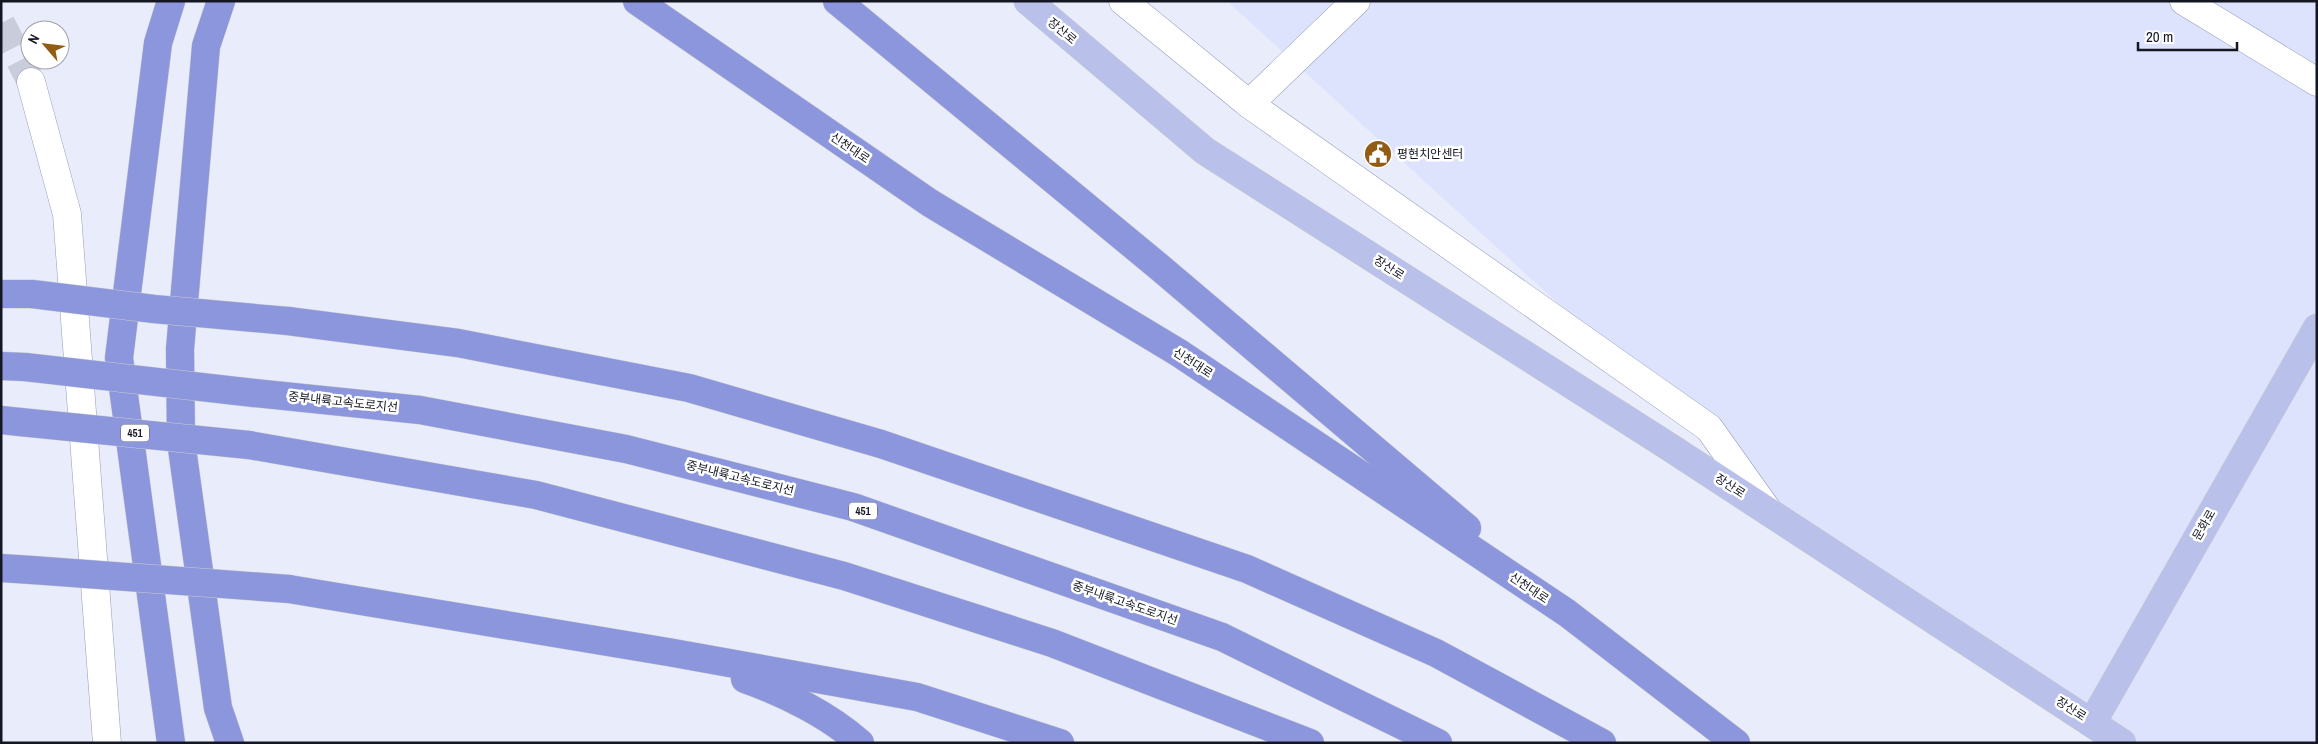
<svg xmlns="http://www.w3.org/2000/svg" width="2318" height="744" font-family="'Archivo Narrow','Noto Sans KR',sans-serif">
	<style>
		.built { fill: #dde3fc }
		.lines { fill: none; stroke-linecap: round; stroke-linejoin: round }
		.minor-tunnel { stroke: #c9ccda; stroke-width: 28; stroke-dasharray: 28 14; stroke-linecap: butt }
		.minor-casing { stroke: #969cbd; stroke-width: 29 }
		.major-casing { stroke: #cbccce; stroke-width: 29 }
		.highway-casing { stroke: #cbccce; stroke-width: 29 }
		.minor { stroke: #fff; stroke-width: 28 }
		.major { stroke: #b9c0ea; stroke-width: 28 }
		.highway { stroke: #8b96dc; stroke-width: 28 }
		.highway-bridge-casing { stroke: #cbccce; stroke-width: 29; stroke-linecap: butt }
		.highway-bridge { stroke: #8b96dc; stroke-width: 28 }
		.labels { text-anchor: middle; stroke-width: 5; stroke-linejoin: round; paint-order: stroke }
		.shield { fill: #fff; stroke: #5a5c64; stroke-width: 1 }
		.shield-label { font-size: 11px; font-weight: bold; fill: #141622 }
		.street-label { font-size: 12px; fill: #141622; stroke: #fff }
		.poi-label { font-size: 12px; fill: #141622; stroke: #fff; text-anchor: start }
	</style>
	<rect width="100%" height="100%" fill="#e9ecfa"/>
	<polygon class="built" points="1227,1 2317,1 2317,743 2116,743 1827,549"/>
	<g class="lines">
		<polyline class="minor-tunnel" points="1,23 31,82"/>
		<defs>
			<g id="minor">
				<polyline points="1123,1 1249,104 1709,428 1768,511"/>
				<polyline points="2184,1 2317,82"/>
				<polyline points="31,82 67,214 107,743"/>
				<polyline points="1249,104 1356,1"/>
			</g>
			<g id="major">
				<polyline points="1028,1 1205,151 1671,448 2122,743"/>
				<polyline points="2092,723 2317,328"/>
			</g>
			<g id="highway">
				<polyline points="171,1 158,43 119,358 171,743"/>
				<polyline points="221,1 206,46 180,349 181,441 218,708 230,743"/>
				<polyline points="637,1 930,203 1179,353 1567,613 1736,743"/>
				<polyline points="837,1 1158,266 1467,528"/>
				<polyline points="1,294 32,294"/>
				<polyline points="288,321 458,343 689,388 881,444 1247,569 1436,653 1602,743"/>
				<polyline points="1,366 25,367"/>
				<polyline points="254,393 420,410 626,449 853,507 1222,637 1438,743"/>
				<polyline points="1,420 20,422"/>
				<polyline points="249,445 536,495 844,576 1052,643 1310,743"/>
				<polyline points="1,568 32,570"/>
				<polyline points="289,589 668,652 917,697 1060,743"/>
				<path d="M745,679C784,693 829,715 860,743"/>
			</g>
		</defs>
		<use href="#minor" class="minor-casing"/>
		<use href="#major" class="major-casing"/>
		<use href="#highway" class="highway-casing"/>
		<use href="#minor" class="minor"/>
		<use href="#major" class="major"/>
		<use href="#highway" class="highway"/>
		<defs>
			<g id="highway-bridge">
				<polyline points="32,294 154,309 288,321"/>
				<polyline points="25,367 254,393"/>
				<polyline points="20,422 249,445"/>
				<polyline points="32,570 289,589"/>
			</g>
		</defs>
		<use href="#highway-bridge" class="highway-bridge-casing"/>
		<use href="#highway-bridge" class="highway-bridge"/>
	</g>
	<defs>
		<symbol id="civic-disc" viewBox="-11 -11 22 22"><circle r="9.5" fill="#935c14" stroke="#fff"/><path d="M-.6-6.5H3V-4.5H.6V-3L4-1V1h2V6H-6V1h2V-1L-.6-3ZM-1.2 2.5V6h2.4V2.5Z" fill="#fff"/></symbol>
	</defs>
	<g fill-rule="evenodd">
		<use href="#civic-disc" x="1362" y="138" width="32" height="32"/>
	</g>
	<g class="labels">
		<g class="shield">
			<rect x="121" y="424.5" width="28" height="17" rx="4"/>
			<rect x="849" y="502.5" width="28" height="17" rx="4"/>
		</g>
		<g class="shield-label">
			<text x="135" y="437">451</text>
			<text x="863" y="515">451</text>
		</g>
		<g class="street-label">
			<text transform="translate(1062 31) rotate(40)" y="4">장산로</text>
			<text transform="translate(850 148) rotate(34)" y="4">신천대로</text>
			<text transform="translate(1389 268) rotate(33)" y="4">장산로</text>
			<text transform="translate(1193 363) rotate(33)" y="4">신천대로</text>
			<text transform="translate(343 402) rotate(6)" y="4">중부내륙고속도로지선</text>
			<text transform="translate(740 478) rotate(14)" y="4">중부내륙고속도로지선</text>
			<text transform="translate(1730 486) rotate(33)" y="4">장산로</text>
			<text transform="translate(2204 525) rotate(-60)" y="4">문화로</text>
			<text transform="translate(1529 588) rotate(34)" y="4">신천대로</text>
			<text transform="translate(1125 603) rotate(19)" y="4">중부내륙고속도로지선</text>
			<text transform="translate(2071 709) rotate(33)" y="4">장산로</text>
		</g>
		<g class="poi-label">
			<text x="1397" y="158">평현치안센터</text>
		</g>
	</g>
	<rect width="2318" height="744" fill="none" stroke="#141622" stroke-width="5"/>
	<g transform="translate(45 45) rotate(298)"><circle r="24" fill="#ffffff" stroke="#a1a2a7"/>
	<path d="M0-4L9 19L0 12L-9 19Z" fill="#935c14"/>
	<text y="-8" font-size="14" font-weight="bold" text-anchor="middle" fill="#141622">N</text>
	</g>
	<path d="M2138 42v8h99v-8" fill="none" stroke="#141622" stroke-width="2.5"/>
	<text x="2146" y="42" font-size="15" fill="#141622" stroke="#ffffff" stroke-width="4" paint-order="stroke">20 m</text>
</svg>
